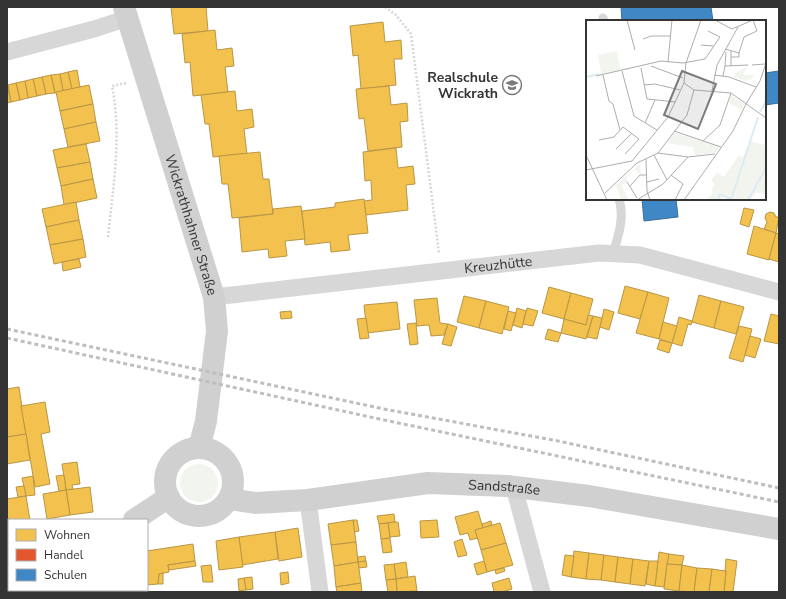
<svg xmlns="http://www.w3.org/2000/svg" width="786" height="599" font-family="'Nunito Sans',sans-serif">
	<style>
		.green { fill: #f1f5ed }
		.homes { fill: #f2c14e; stroke: #b99646 }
		.shops { fill: #e4572e; stroke: #af4c30 }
		.schools { fill: #3f88c5; stroke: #3b6e99 }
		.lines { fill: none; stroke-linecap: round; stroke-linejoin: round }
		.path { stroke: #d6d6d6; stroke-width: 2.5; stroke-dasharray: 2 2; stroke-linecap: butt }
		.service { stroke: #d7d7d7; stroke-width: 9 }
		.minor { stroke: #d7d7d7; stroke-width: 17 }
		.secondary { stroke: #d0d0d0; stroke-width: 22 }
		.rail { stroke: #bebebe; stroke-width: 3; stroke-dasharray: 4 3; stroke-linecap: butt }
		.labels { text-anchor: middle; stroke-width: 4; stroke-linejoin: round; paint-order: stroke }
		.poi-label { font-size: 14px; font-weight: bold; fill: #333; stroke: #fff; text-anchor: end }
		.street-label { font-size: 14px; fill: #333; stroke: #fff }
		.inset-river { fill: none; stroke: #ddebf3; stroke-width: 2 }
		.inset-road { fill: none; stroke: #adadad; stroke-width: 1 }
		.view { fill: #7a7a7a; fill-opacity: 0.15; stroke: #7a7a7a; stroke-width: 2 }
		.inset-edge { fill: none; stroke: #333; stroke-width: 2 }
	</style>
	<rect width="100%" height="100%" fill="#fff"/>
	<circle class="green" cx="199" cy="483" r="19"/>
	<g class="homes">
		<polygon points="171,7 206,7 208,31 174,34"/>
		<polygon points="383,22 385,42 401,40 402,59 394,59 396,85 361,89 358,55 353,56 350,26"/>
		<polygon points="215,30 217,50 232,48 234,66 225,67 228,92 193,96 190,62 185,63 182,34"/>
		<polygon points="77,70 80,87 72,89 68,72"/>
		<polygon points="68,72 72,89 63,91 60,74"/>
		<polygon points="60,74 63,91 55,93 51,75"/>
		<polygon points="51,75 55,93 46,94 42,77"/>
		<polygon points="42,77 46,94 37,96 33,79"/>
		<polygon points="33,79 37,96 28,98 25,81"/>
		<polygon points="25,81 28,98 20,100 16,83"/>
		<polygon points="16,83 20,100 11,102 8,85"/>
		<polygon points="7,85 11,102 7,103"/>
		<polygon points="89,85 93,104 60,111 56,92"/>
		<polygon points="389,86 391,105 407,103 408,121 400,122 402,147 368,151 364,118 359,119 356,89"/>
		<polygon points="235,91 237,111 252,109 254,127 244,129 247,154 213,157 209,124 205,124 201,95"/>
		<polygon points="93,104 96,122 64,129 60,111"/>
		<polygon points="96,122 100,141 68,147 64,129"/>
		<polygon points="86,144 90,162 57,168 53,150"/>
		<polygon points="396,148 398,168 413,166 415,184 406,185 408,210 366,215 364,201 372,200 371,180 365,181 363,152"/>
		<polygon points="260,152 263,179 269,179 273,214 232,218 228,184 222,184 219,156"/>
		<polygon points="90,162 93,179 61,186 57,168"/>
		<polygon points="93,179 97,198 64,205 61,186"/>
		<polygon points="364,199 368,233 348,235 350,250 331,252 330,242 305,245 302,211 335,207 335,203"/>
		<polygon points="76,202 79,220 46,227 42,209"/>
		<polygon points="301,206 305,239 285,241 287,256 269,258 268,249 242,252 239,218 273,214 273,209"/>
		<polygon points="744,208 754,210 749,227 740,224"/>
		<polygon points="770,212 774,213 776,217 779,217 776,233 764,229 767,222 765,218 766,214"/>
		<polygon points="79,220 83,239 50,245 46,227"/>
		<polygon points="754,226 776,233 769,260 747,254"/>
		<polygon points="776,233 779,234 779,262 769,259"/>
		<polygon points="83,239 86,257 54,264 50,245"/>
		<polygon points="79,259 81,267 63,271 62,262"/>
		<polygon points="625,286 648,292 640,319 618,313"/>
		<polygon points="549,287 571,293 564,319 542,313"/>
		<polygon points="648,292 669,298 659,339 636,333"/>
		<polygon points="571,293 593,299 586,325 564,319"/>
		<polygon points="699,295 721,301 714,328 692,322"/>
		<polygon points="464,296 486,301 479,328 457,322"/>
		<polygon points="437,298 440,323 448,324 444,335 431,336 429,325 417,326 414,300"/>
		<polygon points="486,301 509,307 502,334 479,328"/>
		<polygon points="721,301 744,307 736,334 714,328"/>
		<polygon points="397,302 400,329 367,333 364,305"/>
		<polygon points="517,308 526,311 522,328 513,325"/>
		<polygon points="527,308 538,311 533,326 523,324"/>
		<polygon points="604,309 614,312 609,330 600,327"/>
		<polygon points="291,311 292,318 281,319 280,312"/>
		<polygon points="508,311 516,313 511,331 504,329"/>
		<polygon points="771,314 779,316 779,344 764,341"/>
		<polygon points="588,315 593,316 586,339 561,333 564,319 586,325"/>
		<polygon points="593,316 602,318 597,339 587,337"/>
		<polygon points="679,317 692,321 691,325 688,324 682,346 672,343"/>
		<polygon points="366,318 369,338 360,339 357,319"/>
		<polygon points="663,322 677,326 672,343 659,339"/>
		<polygon points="416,323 418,344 410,345 407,324"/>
		<polygon points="448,324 457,327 451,346 442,344"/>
		<polygon points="739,326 752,329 743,362 729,358"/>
		<polygon points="548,329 561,333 558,342 545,339"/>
		<polygon points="750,336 761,339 755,358 745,355"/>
		<polygon points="660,340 672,343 669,353 657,349"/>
		<polygon points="19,387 26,434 7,437 7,389"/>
		<polygon points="45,402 50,432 41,434 50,484 35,487 21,406"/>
		<polygon points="26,434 30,460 7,464 7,437"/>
		<polygon points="77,462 80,484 72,485 73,489 66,490 62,464"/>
		<polygon points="64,475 66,490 59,491 56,476"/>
		<polygon points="33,476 35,495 26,496 22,478"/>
		<polygon points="24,486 26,496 18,497 16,487"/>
		<polygon points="90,487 93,512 70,515 66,490"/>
		<polygon points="66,490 70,515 47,519 43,494"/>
		<polygon points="26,496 30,520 9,520 9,526 7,526 7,499"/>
		<polygon points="478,511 483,528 475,530 478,538 470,540 468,533 460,535 455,517"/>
		<polygon points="394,514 395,522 379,524 377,516"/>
		<polygon points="353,520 357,520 359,531 354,532"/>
		<polygon points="353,520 356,542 331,545 328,524"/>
		<polygon points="437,520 439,537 421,538 420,521"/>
		<polygon points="491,521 492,525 483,528 482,524"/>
		<polygon points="395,522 398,522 400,536 390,537 388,523"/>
		<polygon points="388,523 390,538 381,539 379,524"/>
		<polygon points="500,523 506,543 481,550 475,530"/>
		<polygon points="298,528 302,557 279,561 275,532"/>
		<polygon points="275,532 278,559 242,565 239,537"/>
		<polygon points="239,537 243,567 219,570 216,541"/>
		<polygon points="390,538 392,552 383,553 381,539"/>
		<polygon points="462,539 467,555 458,557 454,542"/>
		<polygon points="356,542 358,562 334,566 331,545"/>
		<polygon points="506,543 513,565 487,572 481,550"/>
		<polygon points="193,544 195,561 168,565 169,572 159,574 158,584 147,585 147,551"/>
		<polygon points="574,551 589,553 586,579 571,577"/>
		<polygon points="659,552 669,554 664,587 655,586"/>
		<polygon points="589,553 604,555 601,580 586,579"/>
		<polygon points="669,554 684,556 682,565 667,564"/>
		<polygon points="565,555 574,556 571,577 562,575"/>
		<polygon points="604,555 618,557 615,582 601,580"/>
		<polygon points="365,556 366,561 358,562 358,557"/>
		<polygon points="618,557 633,559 630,584 615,582"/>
		<polygon points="633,559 649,561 645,586 630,584"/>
		<polygon points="726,559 737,561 733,592 724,592 726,571 725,571"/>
		<polygon points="195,561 196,566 169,570 168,565"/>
		<polygon points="366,561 367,567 359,568 358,562"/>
		<polygon points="484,561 487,572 477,575 474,564"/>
		<polygon points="649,561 658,561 655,586 646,584"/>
		<polygon points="358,562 361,583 336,587 334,566"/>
		<polygon points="406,562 408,577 396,579 394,564"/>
		<polygon points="394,564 396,579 386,580 384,565"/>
		<polygon points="667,564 682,565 679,591 664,589"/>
		<polygon points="211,565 213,582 203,582 201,566"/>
		<polygon points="682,565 697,568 694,592 679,591"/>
		<polygon points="504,568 505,571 496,574 495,570"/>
		<polygon points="697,568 712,569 709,592 694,592"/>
		<polygon points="712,569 726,571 724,592 709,592"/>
		<polygon points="288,572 289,583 281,585 280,573"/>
		<polygon points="163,573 163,584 158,584 159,574"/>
		<polygon points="415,576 417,591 397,592 396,579"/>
		<polygon points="252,577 253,589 246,590 244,578"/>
		<polygon points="244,578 246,590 239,591 238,579"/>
		<polygon points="509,578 512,589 502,592 494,592 492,583"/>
		<polygon points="396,579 397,592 388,592 386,580"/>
		<polygon points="361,583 362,592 337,592 336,587"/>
		<rect x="45" y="590" width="33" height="2"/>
	</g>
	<polygon class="shops" points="9,581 9,590 45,590 45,592 7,592 7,582"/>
	<g class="schools">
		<polygon points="621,7 711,7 713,21 622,21"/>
		<polygon points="779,71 779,103 765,105 765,73"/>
		<polygon points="642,199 676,199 678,217 644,221"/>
	</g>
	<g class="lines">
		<g class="path">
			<polyline points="385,7 396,15 411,34 439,253"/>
			<path d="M108,237C113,187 122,136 112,86L126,83"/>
		</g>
		<g class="service">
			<polyline points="603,18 604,21"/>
			<path d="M613,254C618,236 625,218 619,199"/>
		</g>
		<g class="minor">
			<polyline points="7,52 94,29 128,18"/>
			<path id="s1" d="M214,297L599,253L640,255L779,292"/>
			<polyline points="514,487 542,592"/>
			<polyline points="308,500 320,592"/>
			<polyline points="111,590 111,592"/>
		</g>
		<g class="secondary">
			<path id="s2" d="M124,7L214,297L217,331L206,421L199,448"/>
			<circle cx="199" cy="482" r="34"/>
			<path id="s3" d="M229,499L255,503L308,500L428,483L507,486L589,496L779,529"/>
			<polyline points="134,520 169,497"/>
			<polyline points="7,559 9,559"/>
		</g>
		<g class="rail">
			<polyline points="7,329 384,409 558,441 779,488"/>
			<polyline points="7,338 384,420 779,502"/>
		</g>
	</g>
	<defs>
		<symbol id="school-ring" viewBox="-11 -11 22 22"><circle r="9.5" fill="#fff" stroke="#7a7a7a" stroke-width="1.5"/><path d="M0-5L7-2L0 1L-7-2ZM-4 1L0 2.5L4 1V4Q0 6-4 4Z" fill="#7a7a7a"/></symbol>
	</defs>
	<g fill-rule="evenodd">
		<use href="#school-ring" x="501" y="74" width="22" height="22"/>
	</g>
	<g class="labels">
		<g class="poi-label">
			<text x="498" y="82">Realschule<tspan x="498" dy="16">Wickrath</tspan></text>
		</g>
		<g class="street-label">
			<text dy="5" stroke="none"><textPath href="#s2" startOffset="228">Wickrathhahner Straße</textPath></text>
			<text dy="5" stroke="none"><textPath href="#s1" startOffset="286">Kreuzhütte</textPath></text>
			<text dy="5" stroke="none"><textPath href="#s3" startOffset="277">Sandstraße</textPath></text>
		</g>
	</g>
	<g transform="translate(586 20)">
		<rect width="180" height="180" fill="#fff"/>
		<path d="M31,31L34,49L53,47L0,57L15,53L12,35ZM159,48L161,49L157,52L158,55H168L163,62L164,58L161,61L151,58L152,56L148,58L149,53ZM145,75L158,84L156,90L143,83ZM88,113L131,125L133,127L129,133L109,135L107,127L81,123ZM180,116V174L170,173L163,180L137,178L135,180H121L127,172L125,170L129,164L125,161L131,152L138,157L153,135L157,137L164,121L178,125ZM59,140L54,144L55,155L49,149L40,159L41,162L35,165L43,180H35L30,165Z" fill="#f1f5ed"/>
		<path class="inset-river" d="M0,57L13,54M174,92L180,81M132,180L134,174L145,179M145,180L172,97M162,180L180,148"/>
		<path class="inset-road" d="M41,0L49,30M115,0L100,43L98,63L108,70L145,73L180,98M129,0L146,9L167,0M57,19L65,16H85M115,25L127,26M139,29L153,33L158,17L171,11L167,0M145,37H153V32M82,42L86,0M166,45L179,44M65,46L97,58M139,46L140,32M145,46V31M55,48L61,79L90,82M36,51L48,96L71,110M17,55L23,81L27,84L34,110M128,55L143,57L170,67M10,56L75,41L97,43L119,39L134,17L122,11M137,56L139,46L162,45M58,65L69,64L94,70M126,71L131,45L152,7M160,84L174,61L180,43M59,103L69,80M88,111L135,127M13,120L28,117L37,107L53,119L39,134M117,121L134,105L145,73M30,129L46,113M72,133L101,95L108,70M0,135L21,180M68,135L81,160M60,139L61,171L64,180M0,150L46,141L82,97L98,63M85,155L97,164L89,180M41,162L51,178M61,162L73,159M44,166L54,155H60M19,173L51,143L72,133L102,137L129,134M51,180L77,164L102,137M98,180L147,111L160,84"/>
		<path class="view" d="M96,51L130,64L112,109L78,95Z"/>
		<rect width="180" height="180" class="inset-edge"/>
	</g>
	<rect width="786" height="599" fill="none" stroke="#333333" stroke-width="16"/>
	<rect x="8" y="519" width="140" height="72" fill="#ffffff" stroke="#adadad"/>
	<rect x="16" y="529" width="20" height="12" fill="#f2c14e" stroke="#adadad"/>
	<text x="44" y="539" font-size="12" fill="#333333">Wohnen</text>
	<rect x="16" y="549" width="20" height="12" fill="#e4572e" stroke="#adadad"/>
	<text x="44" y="559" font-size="12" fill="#333333">Handel</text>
	<rect x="16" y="569" width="20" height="12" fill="#3f88c5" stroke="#adadad"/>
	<text x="44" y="579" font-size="12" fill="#333333">Schulen</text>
</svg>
